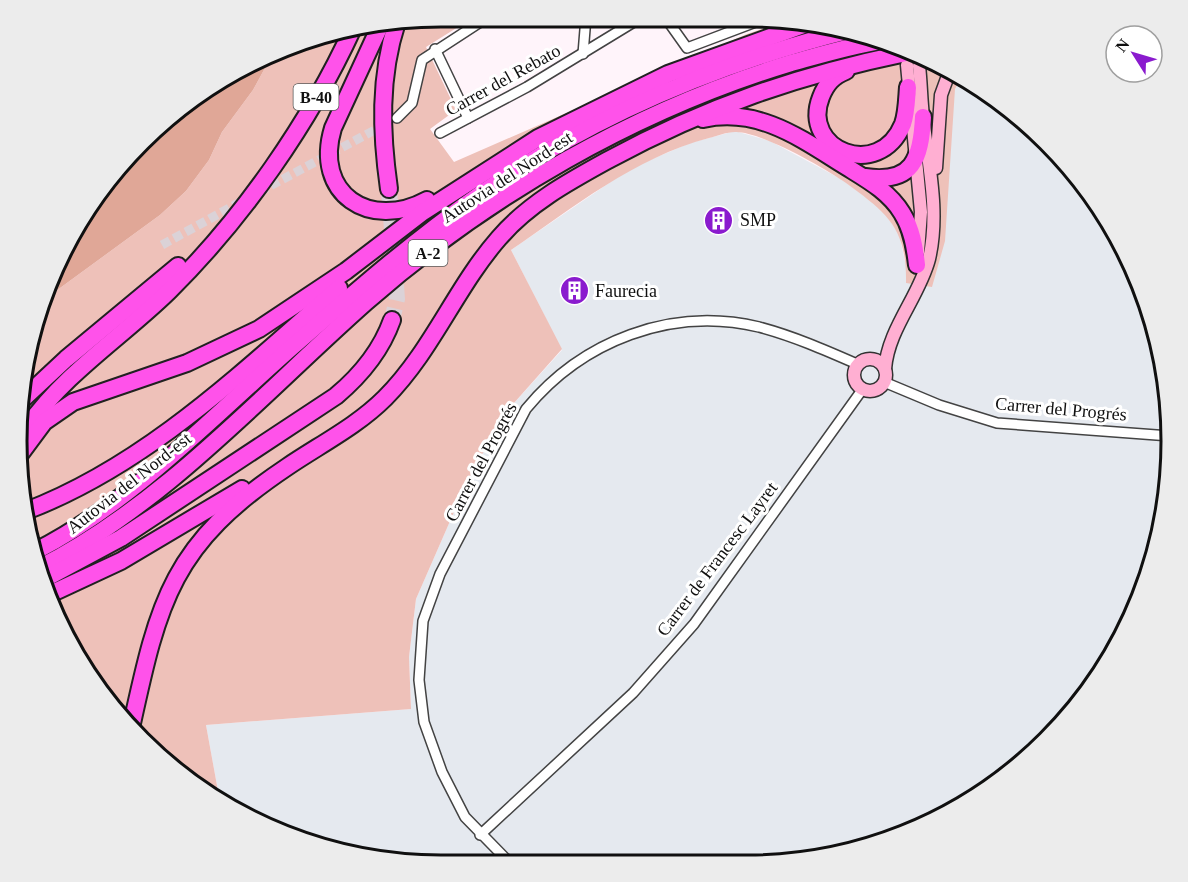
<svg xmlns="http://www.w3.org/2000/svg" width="1188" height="882" font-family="'Times New Roman',serif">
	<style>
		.industrial { fill: #e5e9ef }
		.green { fill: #eec1b9 }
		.forest { fill: #e0a797 }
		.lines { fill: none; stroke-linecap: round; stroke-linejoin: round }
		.street-tunnel { stroke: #dbd2d7; stroke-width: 9; stroke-dasharray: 9 4.5; stroke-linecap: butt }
		.highway-tunnel { stroke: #dbd2d7; stroke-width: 16; stroke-dasharray: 16 8; stroke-linecap: butt }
		.street-casing { stroke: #434343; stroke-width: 12 }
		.secondary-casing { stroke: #323232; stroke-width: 15 }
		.highway-casing { stroke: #212121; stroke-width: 20 }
		.street { stroke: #fff; stroke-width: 9 }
		.secondary { stroke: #ffafd2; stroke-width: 12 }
		.highway { stroke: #ff52ea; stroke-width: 16 }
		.labels { text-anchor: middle; stroke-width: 6; stroke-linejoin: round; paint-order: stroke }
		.shield { fill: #fff; stroke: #585858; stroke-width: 1.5 }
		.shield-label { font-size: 16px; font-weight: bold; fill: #101010 }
		.street-label { font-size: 18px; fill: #101010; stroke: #fff }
		.poi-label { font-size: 18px; fill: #101010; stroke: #fff; text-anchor: start }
		.rim { fill: none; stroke: #101010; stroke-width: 3 }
	</style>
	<rect width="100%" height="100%" fill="#fff4fa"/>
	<polygon class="industrial" points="961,78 983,88 1084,183 1128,254 1157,331 1171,414 1168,497 1149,578 1114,654 1066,721 1005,778 909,833 803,862 413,865 305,843 220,802 206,725 411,709 409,657 416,599 468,480 505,413 562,350 511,250 631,168 690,143 735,131 770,141 841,179 882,209 899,234 906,266 906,282 955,89"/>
	<path class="green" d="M441,17H474L426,47L456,110L430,129L454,162L747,34L788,20L857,31L961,78L955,89L945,241L932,287L906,283C907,228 887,213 846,183C825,168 760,131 735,132C727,132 717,136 709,138C634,158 574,207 511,250L562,349L505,413L468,480L416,599L409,657L411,709L206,725L220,802L161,760L104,699L39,578L17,469L25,359L45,299L160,215L186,191L209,160L222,132L253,90L272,55L331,31Z"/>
	<polygon class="forest" points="272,55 253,90 222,132 209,160 186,191 160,215 45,299 60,253 141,141 228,74"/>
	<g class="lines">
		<g class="street-tunnel">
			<polyline points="259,192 384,125"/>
			<polyline points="162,245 244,200"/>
		</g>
		<polyline class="highway-tunnel" points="389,189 397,299 392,320"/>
		<defs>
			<g id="street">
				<polyline points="665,17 687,48 769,17"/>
				<polyline points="435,49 468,118"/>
				<polyline points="583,54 586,17"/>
				<polyline points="397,118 412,103 422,60 488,17"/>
				<polyline points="440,133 527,87 642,17"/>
				<polyline points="884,382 939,405 997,423 1170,436"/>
				<polyline points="480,835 633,693 694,624 862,390"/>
				<path d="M511,864L465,817L442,772L424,722L419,680L423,621L440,574L526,409C582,341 671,306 759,327C793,336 825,350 857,364"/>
			</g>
			<g id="secondary">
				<polyline points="907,65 921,212 918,252"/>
				<polyline points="936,168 941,95 949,73"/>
				<circle cx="870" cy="375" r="16"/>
				<path d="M885,369C888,329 919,297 929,259C940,211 928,164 923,116C921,100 921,83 919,66"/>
			</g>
			<g id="highway">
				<path d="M381,24L333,128C313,194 370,231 427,200"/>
				<path d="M846,71C833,76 826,84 821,97C800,150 879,182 903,124C907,113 907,99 908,87"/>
				<path d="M703,119C757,107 799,137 842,164C864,178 888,190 902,213C912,229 915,247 917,265"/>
				<path d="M865,177C913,184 921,159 923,117"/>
				<path d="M389,189C381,133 379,77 397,22"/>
				<polyline points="22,400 66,359 178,266"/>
				<path d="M28,426C65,373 123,336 169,291C243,218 310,122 353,28"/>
				<polyline points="18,457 44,422 73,402 187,363 259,329 346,271 423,212 538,138 668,74 809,23"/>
				<path d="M26,511C147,465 243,371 339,288"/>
				<path d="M34,552C134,501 209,420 292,347C353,294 413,241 479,195C592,116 719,63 851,30"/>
				<path d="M37,569C164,505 261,395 366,302C488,195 636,110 791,63C820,55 850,46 880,41"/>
				<path d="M41,581L121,538L336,396C361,375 381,351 392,320"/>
				<polyline points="48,595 121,561 242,489"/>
				<path d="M131,728C159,599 172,544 287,467C321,444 357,426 385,398C432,351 456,287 499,238C529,203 570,181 610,159C706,107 799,75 906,53"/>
			</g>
		</defs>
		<use href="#street" class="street-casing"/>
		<use href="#secondary" class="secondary-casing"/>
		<use href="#highway" class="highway-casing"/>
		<use href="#street" class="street"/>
		<use href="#secondary" class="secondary"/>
		<use href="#highway" class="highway"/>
	</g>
	<defs>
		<symbol id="building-disc" viewBox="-11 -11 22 22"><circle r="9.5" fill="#8a1bce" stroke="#fff"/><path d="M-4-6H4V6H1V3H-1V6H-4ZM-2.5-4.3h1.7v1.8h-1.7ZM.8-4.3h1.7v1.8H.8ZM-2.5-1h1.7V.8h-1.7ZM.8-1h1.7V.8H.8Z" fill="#fff"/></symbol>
	</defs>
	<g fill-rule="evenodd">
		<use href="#building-disc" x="702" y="204" width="33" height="33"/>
		<use href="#building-disc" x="558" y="274" width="33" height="33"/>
	</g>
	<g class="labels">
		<g class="shield">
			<rect x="293.5" y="84" width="45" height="26" rx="4.5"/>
			<rect x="408.5" y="240" width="39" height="26" rx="4.5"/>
		</g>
		<g class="shield-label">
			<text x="316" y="103">B-40</text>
			<text x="428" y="259">A-2</text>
		</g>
		<g class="street-label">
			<text transform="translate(503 80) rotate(-29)" y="6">Carrer del Rebato</text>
			<text transform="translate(507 177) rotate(-33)" y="6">Autovia del Nord-est</text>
			<text transform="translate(1061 409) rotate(5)" y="6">Carrer del Progrés</text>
			<text transform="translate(481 462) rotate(-62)" y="6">Carrer del Progrés</text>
			<text transform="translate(129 483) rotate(-38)" y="6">Autovia del Nord-est</text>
			<text transform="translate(717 559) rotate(-53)" y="6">Carrer de Francesc Layret</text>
		</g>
		<g class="poi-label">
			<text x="740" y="226">SMP</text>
			<text x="595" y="297">Faurecia</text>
		</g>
	</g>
	<path d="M0 0H1188V882H0ZM441 27H747A414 414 0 0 1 1161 441V441A414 414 0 0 1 747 855H441A414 414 0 0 1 27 441V441A414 414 0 0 1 441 27Z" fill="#ececec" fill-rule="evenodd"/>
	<path class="rim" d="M441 27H747A414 414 0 0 1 1161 441V441A414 414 0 0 1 747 855H441A414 414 0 0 1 27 441V441A414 414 0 0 1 441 27Z"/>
	<g transform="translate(1134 54) rotate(307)"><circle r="28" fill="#ffffff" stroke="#9f9f9f" stroke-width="1.5"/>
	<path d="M0-4.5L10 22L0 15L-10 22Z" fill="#8a1bce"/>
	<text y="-9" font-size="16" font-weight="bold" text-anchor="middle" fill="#101010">N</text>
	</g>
</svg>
